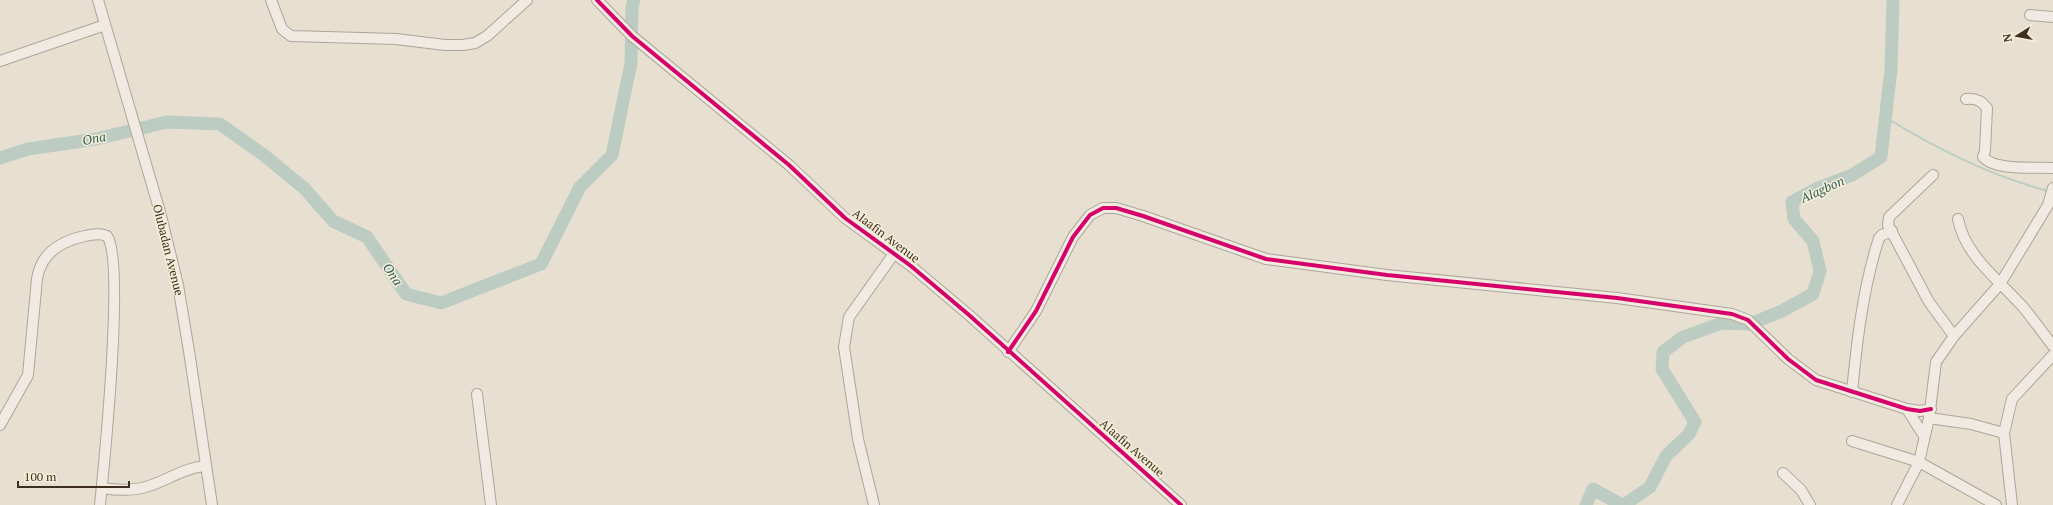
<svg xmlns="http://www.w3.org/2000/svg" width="2053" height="505" font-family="'PT Serif',serif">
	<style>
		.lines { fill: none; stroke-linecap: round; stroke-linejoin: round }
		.stream { stroke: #bcccc2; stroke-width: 2 }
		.river { stroke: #bcccc2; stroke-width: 13 }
		.minor-casing { stroke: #ada599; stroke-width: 12 }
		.minor { stroke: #efebe3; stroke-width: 10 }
		.cycleway-casing { stroke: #f7eed8; stroke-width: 6 }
		.cycleway { stroke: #d6006c; stroke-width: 4 }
		.labels { text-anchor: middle; stroke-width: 3; stroke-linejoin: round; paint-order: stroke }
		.street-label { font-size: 12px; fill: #3d2e20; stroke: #f7eed8 }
		.water-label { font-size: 13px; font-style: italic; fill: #2f5d5a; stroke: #f7eed8 }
	</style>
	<rect width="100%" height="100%" fill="#e7e0d1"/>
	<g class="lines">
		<path class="stream" d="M1885,117C1935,148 1991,176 2048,191"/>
		<g class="river">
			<polyline points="0,158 28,149 96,139 167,122 220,124 265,156 305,189 333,221 367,237 406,294 441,303 541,264 580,187 612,155 631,63 632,7 634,0"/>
			<polyline points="1586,505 1593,489 1622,505"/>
			<polyline points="1624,505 1650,487 1666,456 1689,434 1695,422 1662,369 1663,352 1683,337 1722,323 1750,324 1782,311 1813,294 1820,271 1813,241 1794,219 1792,202 1816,189 1852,175 1881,157 1891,69 1893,0"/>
		</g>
		<defs>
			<g id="minor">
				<polyline points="98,0 160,212 178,285 189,351 212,505"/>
				<polyline points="271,0 282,29 291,36 396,39 445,45 463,45 475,43 487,36 527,0"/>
				<polyline points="597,0 632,36 789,165 845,218 911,266 969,315 1181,505"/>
				<polyline points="2030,15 2053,17"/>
				<polyline points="0,61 105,25"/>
				<path d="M1966,99C1975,98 1981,100 1987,108L1985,151L1983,157C1995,171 2035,167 2053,168"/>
				<polyline points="1933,175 1889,217 1888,225 1929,302 1954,336"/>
				<path d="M1958,219C1965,256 1999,280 2023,307C2033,319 2043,333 2053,346"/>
				<polyline points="1008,352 1036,311 1073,237 1090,215 1103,208 1116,208 1143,216 1266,259 1387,275 1617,298 1732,314 1748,320 1788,359 1816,380 1907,409 1920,411 1931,409"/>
				<path d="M1852,392C1857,340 1863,288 1879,238L1882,235L1892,231"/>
				<polyline points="477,394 491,505"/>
				<polyline points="1907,409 1924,436"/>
				<polyline points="1929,418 1971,424 2004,433"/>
				<path d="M0,425L28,375L37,279C41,253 61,241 85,236C93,234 100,233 107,236C125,259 104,465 100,505"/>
				<polyline points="1852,441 1919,462 1996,505"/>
				<polyline points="1783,473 1801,490 1810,505"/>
				<path d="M102,488C115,490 128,491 142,488C164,483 182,468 205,466"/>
				<polyline points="874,505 858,439 844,347 849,317 893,255"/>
				<polyline points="1897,505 1919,462 1929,418 1936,362 1954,336 2000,284 2048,205 2053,188"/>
				<polyline points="2012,505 2004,433 2012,399 2053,355"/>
			</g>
		</defs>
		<use href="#minor" class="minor-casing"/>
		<use href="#minor" class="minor"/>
		<defs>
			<g id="cycleway">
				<polyline points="597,0 632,36 789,165 845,218 911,266 969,315 1181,505"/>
				<polyline points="1008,352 1036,311 1073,237 1090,215 1103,208 1116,208 1143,216 1266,259 1387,275 1617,298 1732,314 1748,320 1788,359 1816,380 1907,409 1920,411 1931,409"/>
			</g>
		</defs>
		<use href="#cycleway" class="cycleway-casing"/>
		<use href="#cycleway" class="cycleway"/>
	</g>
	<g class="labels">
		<g class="street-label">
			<text transform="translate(886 236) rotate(37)" y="4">Alaafin Avenue</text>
			<text transform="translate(168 250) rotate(76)" y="4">Olubadan Avenue</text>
			<text transform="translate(1132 448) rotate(41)" y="4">Alaafin Avenue</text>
		</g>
		<g class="water-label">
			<text transform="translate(94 138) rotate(-11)" y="5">Ona</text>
			<text transform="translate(1822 189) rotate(-24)" y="5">Alagbon</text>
			<text transform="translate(393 274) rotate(56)" y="5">Ona</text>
		</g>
	</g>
	<g transform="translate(2017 36) rotate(259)" stroke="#f7eed8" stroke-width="3" paint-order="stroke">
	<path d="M0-3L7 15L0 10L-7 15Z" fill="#3d2e20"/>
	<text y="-6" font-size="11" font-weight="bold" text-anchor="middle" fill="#3d2e20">N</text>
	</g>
	<path d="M18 481v6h111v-6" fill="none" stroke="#3d2e20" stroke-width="2"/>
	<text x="24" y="481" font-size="12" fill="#3d2e20" stroke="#f7eed8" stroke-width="3" paint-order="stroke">100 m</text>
</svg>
